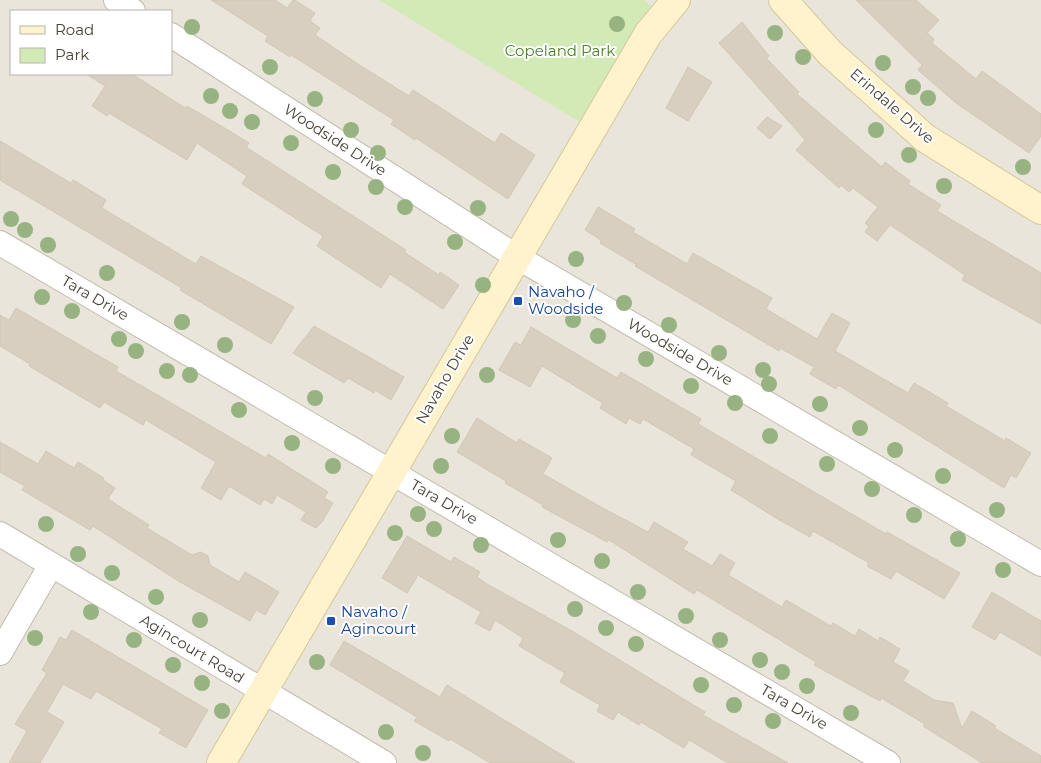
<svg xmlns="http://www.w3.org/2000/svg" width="1041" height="763" font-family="Montserrat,sans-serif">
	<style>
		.residential { fill: #eae5da; fill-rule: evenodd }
		.green { fill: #d2eab5 }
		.building { fill: #d8cfc1; stroke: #d3c7b4 }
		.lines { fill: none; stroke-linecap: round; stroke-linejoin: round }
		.street-casing { stroke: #c2bbae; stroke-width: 26 }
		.secondary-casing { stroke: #d6c79b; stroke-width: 30 }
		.street { stroke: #fff; stroke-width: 24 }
		.secondary { stroke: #fff3cd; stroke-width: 28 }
		.tree { fill: #97b381 }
		.transit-dot { fill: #1a4fb4; stroke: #fff; stroke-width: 2 }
		.labels { text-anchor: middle; stroke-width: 4; stroke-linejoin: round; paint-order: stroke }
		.park-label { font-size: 15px; fill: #4a7f2a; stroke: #fff }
		.street-label { font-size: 15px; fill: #4b4439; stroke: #fff }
		.transit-label { font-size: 15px; fill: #164399; stroke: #fff; text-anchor: start }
	</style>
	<rect width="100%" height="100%" fill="#f6f3ec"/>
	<path class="residential" d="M0,0H1041V763H0ZM11,11H171V74H11Z"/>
	<polygon class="green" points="379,0 644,0 652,7 639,20 580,122"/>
	<g class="building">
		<polygon points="211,0 275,0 287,8 293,0 295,0 315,13 310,21 320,28 315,35 358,64 409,96 413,90 495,143 501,133 535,155 508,199 416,138 415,140 391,124 394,120 291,55 290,57 265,41 268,36"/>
		<polygon points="856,0 916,0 939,20 927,33 934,39 932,43 976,79 982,71 1041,114 1041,136 1029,153 956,103 918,70 922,65"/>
		<polygon points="742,22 769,56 766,58 799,92 797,94 841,132 882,167 885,162 910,181 908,184 941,205 937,211 1041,273 1041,324 962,280 965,275 890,225 877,241 865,232 869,226 865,223 878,207 853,188 849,192 841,185 839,188 796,150 805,140 719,43"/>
		<polygon points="688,67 712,82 688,121 666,108"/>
		<polygon points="86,74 132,74 185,108 187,106 223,127 249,143 246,147 406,250 404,252 439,275 440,272 459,285 443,309 390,274 381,288 317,246 323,236 242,184 247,176 197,143 187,160 109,113 107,116 92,106 105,86"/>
		<polygon points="767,117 782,126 770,139 757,128"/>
		<polygon points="0,141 71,183 73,180 106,200 102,208 196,264 201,256 294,307 271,344 180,290 182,288 0,180"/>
		<polygon points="598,207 635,229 633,232 687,264 693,253 772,298 766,309 817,339 832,313 850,323 835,351 908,393 914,383 948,403 946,406 1005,441 1006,438 1031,453 1016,478 1011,475 1004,488 838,385 836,389 810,374 814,367 780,348 779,351 635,266 637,265 600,243 601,240 585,230"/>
		<polygon points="16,308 118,367 116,371 266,458 268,454 328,492 324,498 333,503 322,522 316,528 301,520 306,512 277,495 272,504 264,499 260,505 229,486 221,500 201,488 216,462 146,420 143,425 104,402 100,408 29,366 30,364 0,346 0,315 9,320"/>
		<polygon points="314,326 404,377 391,400 375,390 374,393 348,378 344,383 293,353"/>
		<polygon points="531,327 617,378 621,372 701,419 698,424 886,534 887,532 960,573 944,599 896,571 891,579 867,566 869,563 813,531 810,537 776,518 731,490 736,481 691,455 694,449 643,419 640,424 629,418 626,424 600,408 603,403 542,366 530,387 499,370 515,342 521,345"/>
		<polygon points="477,418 517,443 519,439 552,458 543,474 601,507 648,532 654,522 688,542 683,549 712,566 720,554 735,563 728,575 782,607 786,600 831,626 833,623 855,636 859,629 878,641 880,637 900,649 893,662 909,671 903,681 934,700 953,703 962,728 972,711 996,726 994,728 1041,756 1041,763 982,763 923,726 925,724 881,698 880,701 814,665 816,662 697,590 694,594 609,540 607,542 542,507 543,505 505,483 506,481 457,452"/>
		<polygon points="0,442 38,464 46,451 74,468 78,462 104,478 103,480 115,488 108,499 149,525 147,528 192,555 201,552 208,556 210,565 239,582 245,572 279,592 265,615 256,610 250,621 180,582 93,526 90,530 22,490 25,486 0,472"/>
		<polygon points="407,536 451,562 454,557 480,572 477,577 487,584 572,631 705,712 703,715 788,763 728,763 689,740 684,748 641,722 639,725 618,712 613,720 597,711 600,705 560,682 565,673 519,646 523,638 495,620 490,631 475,623 481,612 418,575 407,593 382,578"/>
		<polygon points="992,592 1041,621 1041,656 1000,632 995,640 972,627"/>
		<polygon points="72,630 208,710 186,748 159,733 162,729 96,691 91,699 63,684 47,712 64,722 40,763 9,763 27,731 15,724 47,673 42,670 60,637 66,640"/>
		<polygon points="344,641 440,697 447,685 575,763 490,763 450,739 449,741 414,721 417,717 330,665"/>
	</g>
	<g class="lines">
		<defs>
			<g id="street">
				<polyline points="116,0 133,11"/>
				<polyline points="171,35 517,257 1041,564"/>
				<polyline points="0,243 888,763"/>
				<polyline points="0,534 384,763"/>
				<polyline points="0,653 51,565"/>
			</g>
			<g id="secondary">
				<polyline points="783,0 830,53 925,138 1041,210"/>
				<polyline points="221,763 648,34 676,0"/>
			</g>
		</defs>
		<use href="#street" class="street-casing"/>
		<use href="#secondary" class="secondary-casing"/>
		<use href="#street" class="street"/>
		<use href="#secondary" class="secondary"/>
	</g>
	<g class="tree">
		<circle cx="617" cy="24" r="8"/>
		<circle cx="192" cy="27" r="8"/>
		<circle cx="775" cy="33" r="8"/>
		<circle cx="803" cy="57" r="8"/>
		<circle cx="883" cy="63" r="8"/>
		<circle cx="270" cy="67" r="8"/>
		<circle cx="913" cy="87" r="8"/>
		<circle cx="211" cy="96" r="8"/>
		<circle cx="928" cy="98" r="8"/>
		<circle cx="315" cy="99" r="8"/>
		<circle cx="230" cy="111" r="8"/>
		<circle cx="252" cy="122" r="8"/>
		<circle cx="351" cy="130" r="8"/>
		<circle cx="876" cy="130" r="8"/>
		<circle cx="291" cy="143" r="8"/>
		<circle cx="378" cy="153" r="8"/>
		<circle cx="909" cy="155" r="8"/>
		<circle cx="1023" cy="167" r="8"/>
		<circle cx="333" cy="172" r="8"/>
		<circle cx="944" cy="186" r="8"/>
		<circle cx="376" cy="187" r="8"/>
		<circle cx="405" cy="207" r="8"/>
		<circle cx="478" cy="208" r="8"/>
		<circle cx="11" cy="219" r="8"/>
		<circle cx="25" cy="230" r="8"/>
		<circle cx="455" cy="242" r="8"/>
		<circle cx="48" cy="245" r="8"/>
		<circle cx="576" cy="259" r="8"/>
		<circle cx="107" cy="273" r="8"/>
		<circle cx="483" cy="285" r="8"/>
		<circle cx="42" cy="297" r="8"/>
		<circle cx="624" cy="303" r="8"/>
		<circle cx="72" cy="311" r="8"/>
		<circle cx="573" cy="320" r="8"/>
		<circle cx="182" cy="322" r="8"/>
		<circle cx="669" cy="325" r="8"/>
		<circle cx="598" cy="336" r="8"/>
		<circle cx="119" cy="339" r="8"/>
		<circle cx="225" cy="345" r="8"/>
		<circle cx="136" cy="351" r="8"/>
		<circle cx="719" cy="353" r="8"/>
		<circle cx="646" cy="359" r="8"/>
		<circle cx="763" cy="370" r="8"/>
		<circle cx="167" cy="371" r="8"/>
		<circle cx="190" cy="375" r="8"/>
		<circle cx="487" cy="375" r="8"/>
		<circle cx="769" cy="384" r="8"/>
		<circle cx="691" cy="386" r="8"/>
		<circle cx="315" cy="398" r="8"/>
		<circle cx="735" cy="403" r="8"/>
		<circle cx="820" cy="404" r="8"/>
		<circle cx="239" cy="410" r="8"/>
		<circle cx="860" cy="428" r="8"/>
		<circle cx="452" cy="436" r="8"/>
		<circle cx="770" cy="436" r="8"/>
		<circle cx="292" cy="443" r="8"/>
		<circle cx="895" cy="450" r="8"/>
		<circle cx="827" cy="464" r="8"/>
		<circle cx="333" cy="466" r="8"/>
		<circle cx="441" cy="466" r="8"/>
		<circle cx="943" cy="476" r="8"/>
		<circle cx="872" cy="489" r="8"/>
		<circle cx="997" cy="510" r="8"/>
		<circle cx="418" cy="514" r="8"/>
		<circle cx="914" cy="515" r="8"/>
		<circle cx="46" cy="524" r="8"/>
		<circle cx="434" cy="529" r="8"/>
		<circle cx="395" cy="533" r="8"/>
		<circle cx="958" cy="539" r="8"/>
		<circle cx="558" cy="540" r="8"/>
		<circle cx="481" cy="545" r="8"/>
		<circle cx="78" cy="554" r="8"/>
		<circle cx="602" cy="561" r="8"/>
		<circle cx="1003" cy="570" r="8"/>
		<circle cx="112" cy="573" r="8"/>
		<circle cx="638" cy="592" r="8"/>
		<circle cx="156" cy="597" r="8"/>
		<circle cx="575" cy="609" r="8"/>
		<circle cx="91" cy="612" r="8"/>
		<circle cx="686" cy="616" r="8"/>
		<circle cx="200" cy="620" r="8"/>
		<circle cx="606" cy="628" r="8"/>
		<circle cx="35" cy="638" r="8"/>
		<circle cx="134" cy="640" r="8"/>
		<circle cx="720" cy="640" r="8"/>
		<circle cx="636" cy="644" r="8"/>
		<circle cx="760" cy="660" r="8"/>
		<circle cx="317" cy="662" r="8"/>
		<circle cx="173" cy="665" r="8"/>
		<circle cx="782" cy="672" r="8"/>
		<circle cx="202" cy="683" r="8"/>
		<circle cx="701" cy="685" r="8"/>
		<circle cx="807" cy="686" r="8"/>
		<circle cx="734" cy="705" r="8"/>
		<circle cx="222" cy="711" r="8"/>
		<circle cx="851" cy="713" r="8"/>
		<circle cx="773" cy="721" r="8"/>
		<circle cx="386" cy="732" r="8"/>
		<circle cx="423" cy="753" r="8"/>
	</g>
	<g class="transit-dot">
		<rect x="513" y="296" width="10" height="10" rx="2.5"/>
		<rect x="326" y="616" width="10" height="10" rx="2.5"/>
	</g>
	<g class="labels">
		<g class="park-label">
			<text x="560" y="56">Copeland Park</text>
		</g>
		<g class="street-label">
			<text transform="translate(892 106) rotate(41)" y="5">Erindale Drive</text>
			<text transform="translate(335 140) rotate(33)" y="5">Woodside Drive</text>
			<text transform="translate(95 298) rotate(30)" y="5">Tara Drive</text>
			<text transform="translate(680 352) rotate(30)" y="5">Woodside Drive</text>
			<text transform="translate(445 379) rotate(-60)" y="5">Navaho Drive</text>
			<text transform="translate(444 502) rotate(30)" y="5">Tara Drive</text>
			<text transform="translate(192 649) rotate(31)" y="5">Agincourt Road</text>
			<text transform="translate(794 707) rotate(30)" y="5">Tara Drive</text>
		</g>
		<g class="transit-label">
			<text x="528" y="297">Navaho /<tspan x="528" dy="17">Woodside</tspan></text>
			<text x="341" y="617">Navaho /<tspan x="341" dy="17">Agincourt</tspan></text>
		</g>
	</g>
	<rect x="10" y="10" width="162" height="65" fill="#ffffff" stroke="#b7b4b0"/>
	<rect x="20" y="26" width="25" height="8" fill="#fff3cd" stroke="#b7b4b0"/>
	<text x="55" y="35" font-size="15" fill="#4b4439">Road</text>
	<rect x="20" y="48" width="25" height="15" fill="#d2eab5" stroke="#b7b4b0"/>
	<text x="55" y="60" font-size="15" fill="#4b4439">Park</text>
</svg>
